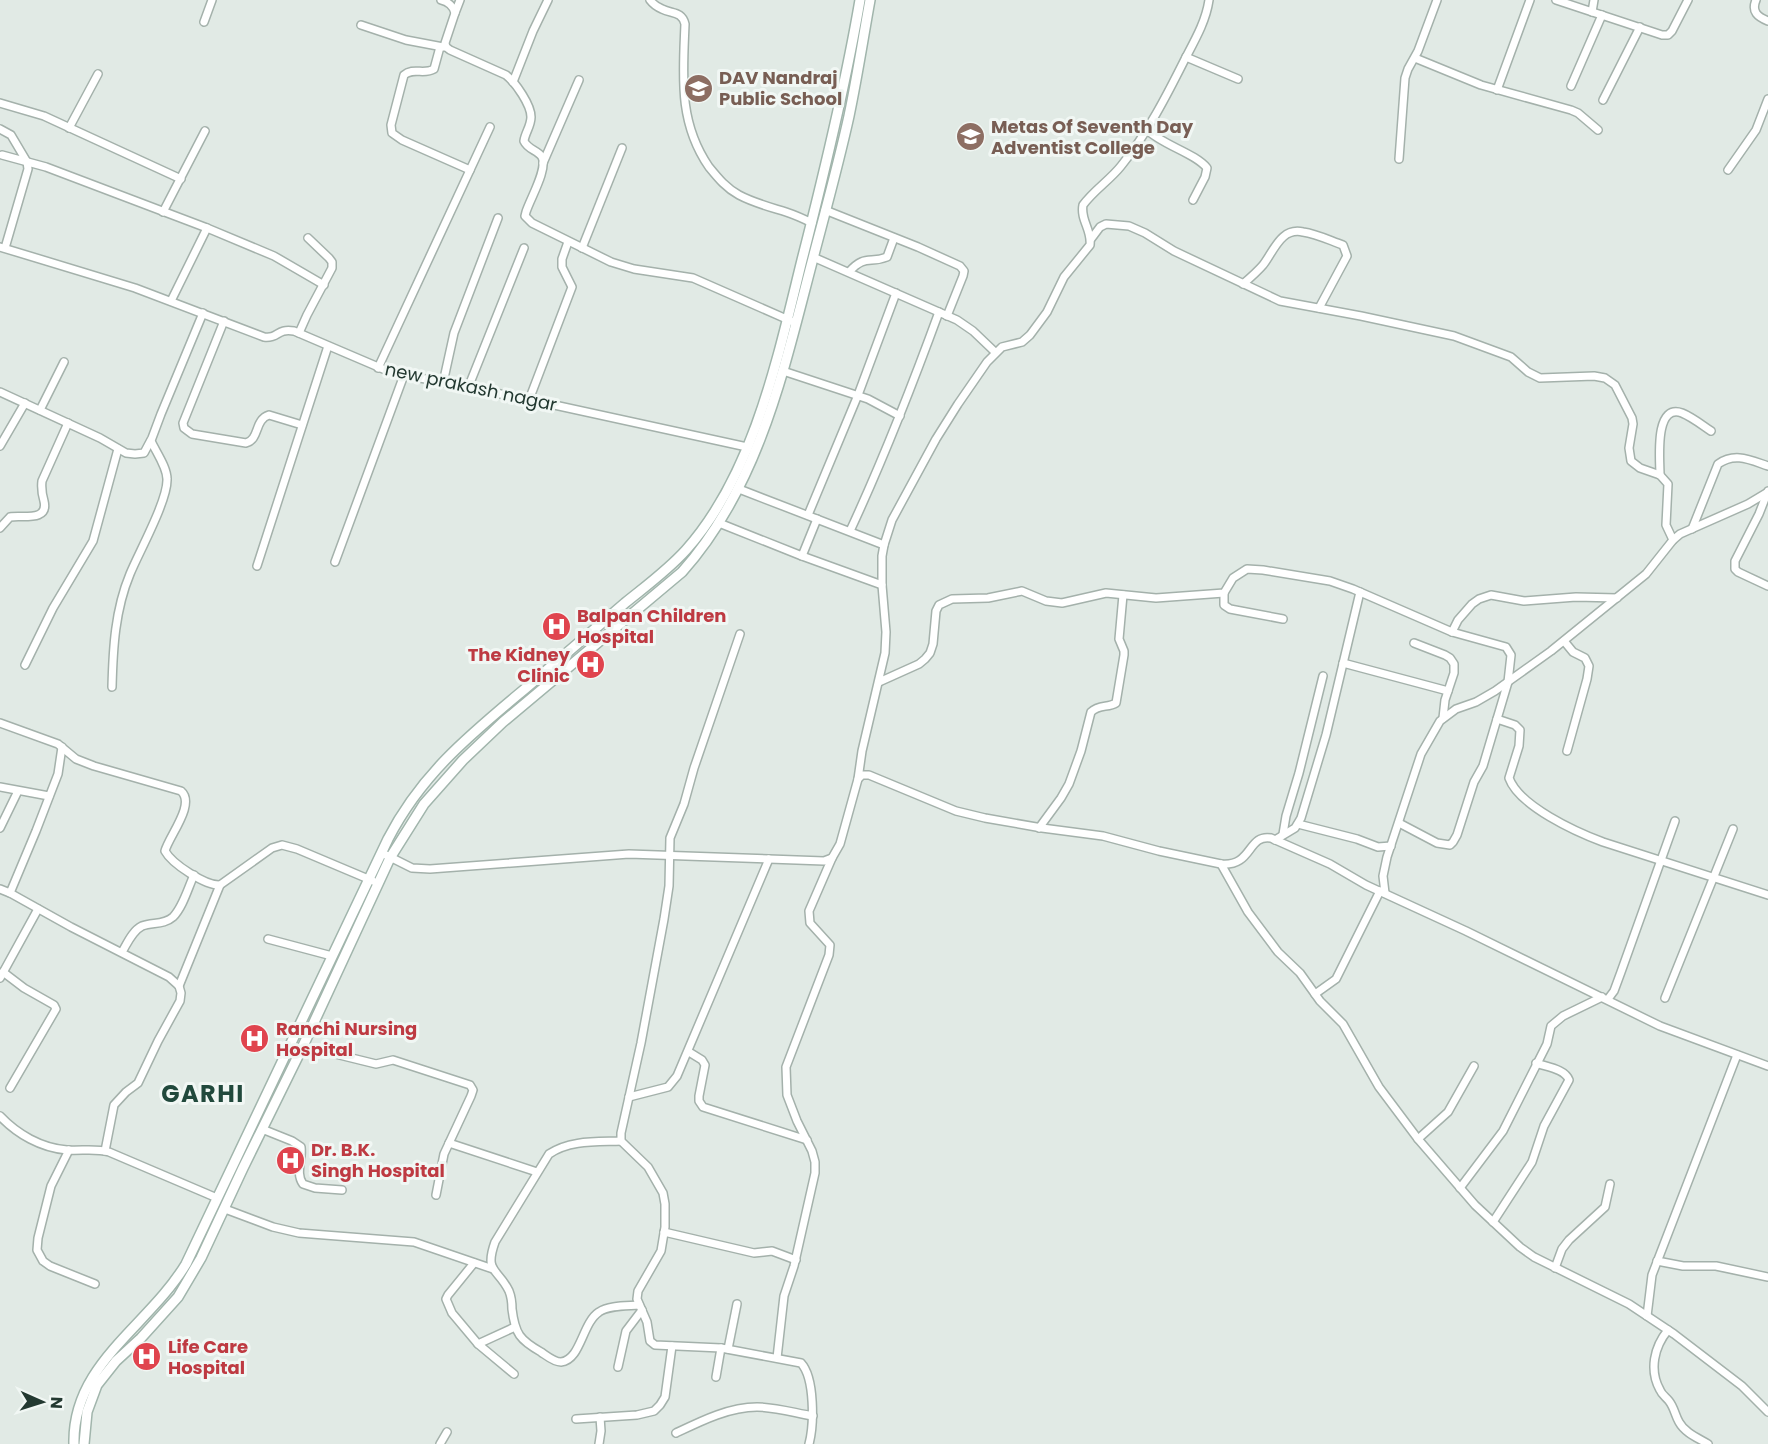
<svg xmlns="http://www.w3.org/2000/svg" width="1768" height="1444" font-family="Poppins,sans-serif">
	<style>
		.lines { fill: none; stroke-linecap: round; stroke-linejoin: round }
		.minor-casing { stroke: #a4b1ab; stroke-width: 10 }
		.secondary-casing { stroke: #a1b5ac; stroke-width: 12 }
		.minor { stroke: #fff; stroke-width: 7 }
		.secondary { stroke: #fff; stroke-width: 9 }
		.labels { text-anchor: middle; stroke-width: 6; stroke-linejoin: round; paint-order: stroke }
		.education-label { font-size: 18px; font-weight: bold; fill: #785e54; stroke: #f1f7f4; text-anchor: start }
		.street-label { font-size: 18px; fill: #233931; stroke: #f1f7f4 }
		.health-label { font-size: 18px; font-weight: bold; fill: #be3a42; stroke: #f1f7f4; text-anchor: start }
		.district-label { font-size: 24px; font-weight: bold; letter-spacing: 1.5px; fill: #21493c; stroke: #f1f7f4 }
	</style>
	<rect width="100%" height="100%" fill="#e1eae5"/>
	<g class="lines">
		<defs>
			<g id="minor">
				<path d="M441,0C448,2 453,5 455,13L445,43L446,47L450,50L506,75C516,83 531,105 531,117C531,126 525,133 524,141C528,150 538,150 542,157C548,169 530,199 526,212L525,216L532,223L611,262L634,269L693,278L791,321"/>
				<path d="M650,0C653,4 657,7 662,9C672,14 682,11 685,24C683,76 678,122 709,167C718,178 726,188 739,195C754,203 770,207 786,212C795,215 804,219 812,223"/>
				<polyline points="1556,0 1662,35 1668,35 1672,31 1688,0"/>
				<path d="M1756,0C1751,12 1758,17 1768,21"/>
				<polyline points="1592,12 1594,0"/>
				<polyline points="455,13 460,0"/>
				<polyline points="204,22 212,0"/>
				<polyline points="361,25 406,40 443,47"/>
				<path d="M440,47L434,69C424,75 413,67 404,75L391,125L392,133L402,140L470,170"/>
				<polyline points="1186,57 1238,79"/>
				<polyline points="1415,58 1481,85 1571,110 1578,113 1598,130"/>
				<polyline points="513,82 533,31 548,0"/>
				<polyline points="1571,86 1602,15"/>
				<polyline points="1497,90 1530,0"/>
				<polyline points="1603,100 1640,27"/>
				<polyline points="0,103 44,116 181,179"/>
				<polyline points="69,128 98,74"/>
				<polyline points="0,129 11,135 27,162 28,169 5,248"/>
				<path d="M1146,129C1162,145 1195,153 1207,168L1205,177L1193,200"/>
				<polyline points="2,155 46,167 207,228 274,256 324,285"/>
				<polyline points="1399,159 1405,78 1408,69 1418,51 1437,0"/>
				<polyline points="543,163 579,80"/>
				<polyline points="1728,170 1756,130 1768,99"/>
				<polyline points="825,210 918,247 960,266 964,271 963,276 947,316"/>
				<polyline points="163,212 205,131"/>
				<polyline points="1091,239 1100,227 1106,224 1129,226 1145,233 1174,251 1280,301 1361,316 1454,336 1511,357 1528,372 1540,378 1594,376 1605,378 1615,385 1632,418 1633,424 1629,448 1631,461 1640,468 1660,475 1668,484 1666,525 1673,540"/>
				<path d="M0,247L135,288L264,337C279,339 276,328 294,331L390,372L536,401L747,447"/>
				<polyline points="582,248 622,148"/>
				<polyline points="813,257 957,320 973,331 995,352"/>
				<path d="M849,272C865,254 870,264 887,257L894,238"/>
				<path d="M1243,284C1250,278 1257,272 1263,265C1274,251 1281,227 1303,232C1317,234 1331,241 1343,245L1347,256L1319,308"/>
				<polyline points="171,301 207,228"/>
				<path d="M224,321L183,423L184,428L192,434L246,443C260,439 254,420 269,415L302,425"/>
				<polyline points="299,333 307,315 332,268 332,262 329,258 308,238"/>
				<polyline points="378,368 490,127"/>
				<polyline points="783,371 868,399 900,416"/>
				<polyline points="443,383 454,333 498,218"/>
				<polyline points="468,388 524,248"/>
				<polyline points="0,392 100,438 126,453 135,454 144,453 152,438 161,414 203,313"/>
				<polyline points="529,400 572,287 562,267 562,259 568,242"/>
				<polyline points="40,410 64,362"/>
				<polyline points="0,446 25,403"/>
				<path d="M1660,475C1660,460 1654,403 1682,413C1692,417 1702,425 1711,431"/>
				<polyline points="739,489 884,545"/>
				<polyline points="1768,491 1759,514 1735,561 1735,569 1738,572 1768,586"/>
				<polyline points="808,515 858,395 896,293"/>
				<polyline points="719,523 802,556 882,585"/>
				<path d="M0,528L10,517C22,515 49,522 44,501C42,494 41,489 42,481L68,423"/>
				<path d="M1692,529L1718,464C1735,452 1750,460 1768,466"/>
				<path d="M850,531C883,460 912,386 939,312"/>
				<polyline points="802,556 817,519"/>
				<polyline points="335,562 404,375"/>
				<polyline points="257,566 328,346"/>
				<polyline points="1224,593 1224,605 1230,609 1283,619"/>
				<polyline points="1452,632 1458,620 1472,604 1479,599 1491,595 1524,601 1576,597 1617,598"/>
				<path d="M740,634L694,768L684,804L670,838L669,886L664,919L641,1043L621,1133V1141L648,1167L663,1193L665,1204V1227L661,1251L638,1291L637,1299L647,1322L650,1341L655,1345L721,1348L801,1363C815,1378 814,1425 809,1444"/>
				<polyline points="1564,641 1573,652 1585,658 1589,666 1587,679 1567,751"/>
				<polyline points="1414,643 1445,655 1450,658 1454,664 1454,673 1445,700 1443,718"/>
				<polyline points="1343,663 1448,691"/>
				<polyline points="25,665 53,608 93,541 118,449"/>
				<polyline points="879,682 919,664 925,659 930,653 933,644 936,611 939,605 952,599 988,598 1022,591 1046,601 1062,603 1106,593 1156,598 1224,593 1233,578 1247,569 1263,570 1330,581 1353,589 1452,632 1506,647 1511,655 1508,682 1483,766 1474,782 1457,835 1453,842 1450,845 1437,843 1399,823"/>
				<path d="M112,687C113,648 115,610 130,574C139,552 168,500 167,479C167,467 156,452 151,441"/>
				<path d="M1497,719L1515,725L1520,730L1519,746L1509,778C1519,806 1576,832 1603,842L1768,895"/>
				<path d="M0,723L58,744L76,759L94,766L181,791C196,804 169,836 165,851C172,864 206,886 220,885L272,848L282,845L297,849L373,881"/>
				<path d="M858,779L862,751L885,653L886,632L882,585V556L884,545L892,520L936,439L958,404L987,362L1002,347L1022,342L1030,335L1047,312L1064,277L1090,245C1092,230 1080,220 1083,205C1094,190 1110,180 1121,166C1147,134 1167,95 1185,59C1195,40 1206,21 1209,0"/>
				<polyline points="0,787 49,796"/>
				<polyline points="1298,824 1357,839 1378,847 1391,846"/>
				<polyline points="0,828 18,791"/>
				<path d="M1039,828L1061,798L1069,784L1081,751L1091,712C1099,704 1108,708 1116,703L1124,655V651L1119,639L1123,595"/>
				<polyline points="1283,834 1286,816 1299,773 1323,676"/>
				<polyline points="1275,840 1295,828 1301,818 1326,735 1360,592"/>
				<path d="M386,855L412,868L430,869L629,854L824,861L832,858L840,844L858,779L862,775H869L956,811L985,818L1042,828L1103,836L1159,851L1221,864C1253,867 1247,834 1271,838L1330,864L1366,885L1466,931L1660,1026L1768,1066"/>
				<polyline points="1221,864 1248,912 1278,952 1300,973 1320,1001 1343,1024 1379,1087 1418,1139 1475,1205 1520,1247 1534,1257 1629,1304 1674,1334 1742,1386 1768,1412"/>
				<polyline points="0,889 10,893 71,927 169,977 179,986 181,993 180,1001 158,1041 138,1083 126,1092 114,1105 105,1151"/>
				<polyline points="10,893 36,831 58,774 62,747"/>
				<polyline points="1385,893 1383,876 1387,857 1421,754 1440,721 1456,709 1476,702 1495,691 1551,651 1646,574 1673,540 1680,534 1748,504 1768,492"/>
				<polyline points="268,939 332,956"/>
				<path d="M122,952C127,944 132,931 142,926C152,922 164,925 173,917C183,907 188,888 194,875"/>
				<polyline points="3,972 24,988 54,1005 56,1009 10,1088"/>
				<polyline points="0,978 38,909"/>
				<polyline points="179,986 220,885"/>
				<polyline points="1315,994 1336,979 1380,891"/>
				<polyline points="1665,998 1733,829"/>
				<polyline points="1608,999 1614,991 1621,972 1675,821"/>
				<polyline points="303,1046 376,1064 393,1060 470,1085 473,1090 471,1096 444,1154 436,1195"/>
				<polyline points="689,1052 702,1060 705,1065 699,1096 699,1101 703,1107 807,1140"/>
				<polyline points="629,1097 668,1087 677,1076 769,859"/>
				<path d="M0,1116C17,1134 41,1148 67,1150C82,1151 95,1148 109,1152L217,1198"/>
				<path d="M262,1129L292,1141L301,1147C303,1159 295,1173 303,1184L315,1188L342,1190"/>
				<polyline points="1418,1139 1448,1112 1474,1066"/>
				<path d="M621,1141C596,1142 570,1140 549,1154L495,1242C484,1273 498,1268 509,1291C511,1296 512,1303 512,1309C515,1334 520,1340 541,1352C547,1356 554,1362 561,1362C581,1360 582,1323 599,1312C609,1305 627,1306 639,1305"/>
				<polyline points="449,1143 537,1172"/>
				<polyline points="69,1150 51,1186 38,1238 37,1250 43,1261 50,1266 95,1284"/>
				<polyline points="1460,1188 1503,1131 1547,1044 1551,1026 1563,1016 1602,997"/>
				<polyline points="225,1209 273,1227 299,1233 414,1242 493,1269"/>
				<path d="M1493,1222L1532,1162L1544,1126L1569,1080C1565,1069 1547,1067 1536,1063"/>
				<polyline points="664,1232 754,1253 772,1251 796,1260"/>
				<polyline points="1657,1261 1683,1266 1716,1266 1768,1277"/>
				<polyline points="474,1263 448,1295 446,1299 452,1313 478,1344 515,1327"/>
				<polyline points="1555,1268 1562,1249 1569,1240 1605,1207 1610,1184"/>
				<polyline points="1647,1316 1652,1275 1737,1055"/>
				<path d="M1668,1330C1654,1347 1649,1370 1660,1390C1662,1395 1666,1397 1669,1401C1674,1407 1675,1415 1679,1422C1685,1433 1698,1438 1708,1444"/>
				<polyline points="478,1344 514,1374"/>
				<polyline points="728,1349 737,1304"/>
				<polyline points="777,1358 784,1296 794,1266 815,1173 815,1162 812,1151 797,1121 787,1095 786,1067 829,955 830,945 810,923 809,911 832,858"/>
				<polyline points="618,1367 626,1331 642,1310"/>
				<polyline points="716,1377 721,1348"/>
				<polyline points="576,1419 637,1415 654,1411 660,1405 665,1397 672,1346"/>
				<path d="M676,1433C701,1421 729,1407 757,1407C775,1407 795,1413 813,1416"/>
				<polyline points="440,1444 447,1432"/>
				<polyline points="599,1444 601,1431 600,1417"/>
			</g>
			<g id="secondary">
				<path d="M74,1444C72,1364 148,1327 186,1264L388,839C422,773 471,734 526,688C559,660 592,631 625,603C646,586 668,570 686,550C754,474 778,357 802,260C824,174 845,88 860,0"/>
				<path d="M84,1444L87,1412L97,1385L116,1361L141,1338L178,1297L201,1258L243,1168L303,1046L390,858L424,804L463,760L503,722L682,572C758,487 783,373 811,266C824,216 838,166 849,116C857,78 863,39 870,0"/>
			</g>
		</defs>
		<use href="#minor" class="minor-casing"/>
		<use href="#secondary" class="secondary-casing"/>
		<use href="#minor" class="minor"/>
		<use href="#secondary" class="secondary"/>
	</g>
	<defs>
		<symbol id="school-disc" viewBox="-11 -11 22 22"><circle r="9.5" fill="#8d6e63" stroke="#f1f7f4"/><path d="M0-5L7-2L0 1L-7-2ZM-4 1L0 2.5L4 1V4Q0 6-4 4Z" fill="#fff"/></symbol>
		<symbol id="university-disc" viewBox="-11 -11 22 22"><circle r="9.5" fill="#8d6e63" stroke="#f1f7f4"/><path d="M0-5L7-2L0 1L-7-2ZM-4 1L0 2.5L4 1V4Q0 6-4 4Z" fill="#fff"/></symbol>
		<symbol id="hospital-disc" viewBox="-11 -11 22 22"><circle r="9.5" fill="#e0444e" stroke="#f1f7f4"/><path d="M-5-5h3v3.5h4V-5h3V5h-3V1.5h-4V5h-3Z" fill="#fff"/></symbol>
	</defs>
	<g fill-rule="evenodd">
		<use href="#school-disc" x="682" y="72" width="33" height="33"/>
		<use href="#university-disc" x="954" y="120" width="33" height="33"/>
		<use href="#hospital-disc" x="540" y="610" width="33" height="33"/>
		<use href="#hospital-disc" x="574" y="648" width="33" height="33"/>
		<use href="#hospital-disc" x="238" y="1022" width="33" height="33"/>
		<use href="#hospital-disc" x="274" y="1144" width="33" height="33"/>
		<use href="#hospital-disc" x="130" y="1340" width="33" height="33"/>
	</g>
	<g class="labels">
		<g class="education-label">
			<text x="719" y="84">DAV Nandraj<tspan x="719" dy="21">Public School</tspan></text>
			<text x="991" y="133">Metas Of Seventh Day<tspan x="991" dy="21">Adventist College</tspan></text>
		</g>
		<g class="street-label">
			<text transform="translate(471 387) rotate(12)" y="6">new prakash nagar</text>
		</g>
		<g class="health-label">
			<text x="577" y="622">Balpan Children<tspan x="577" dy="21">Hospital</tspan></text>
			<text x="570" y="661" text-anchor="end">The Kidney<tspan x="570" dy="21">Clinic</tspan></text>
			<text x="276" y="1035">Ranchi Nursing<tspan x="276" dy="21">Hospital</tspan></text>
			<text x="311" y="1156">Dr. B.K.<tspan x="311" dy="21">Singh Hospital</tspan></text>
			<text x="168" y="1353">Life Care<tspan x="168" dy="21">Hospital</tspan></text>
		</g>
		<g class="district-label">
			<text x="203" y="1102">GARHI</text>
		</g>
	</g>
	<g transform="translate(42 1402) rotate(93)" stroke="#f1f7f4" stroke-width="4.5" paint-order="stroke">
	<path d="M0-4.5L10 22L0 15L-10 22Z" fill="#233931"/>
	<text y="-9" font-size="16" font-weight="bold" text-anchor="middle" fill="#233931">N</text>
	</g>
</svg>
